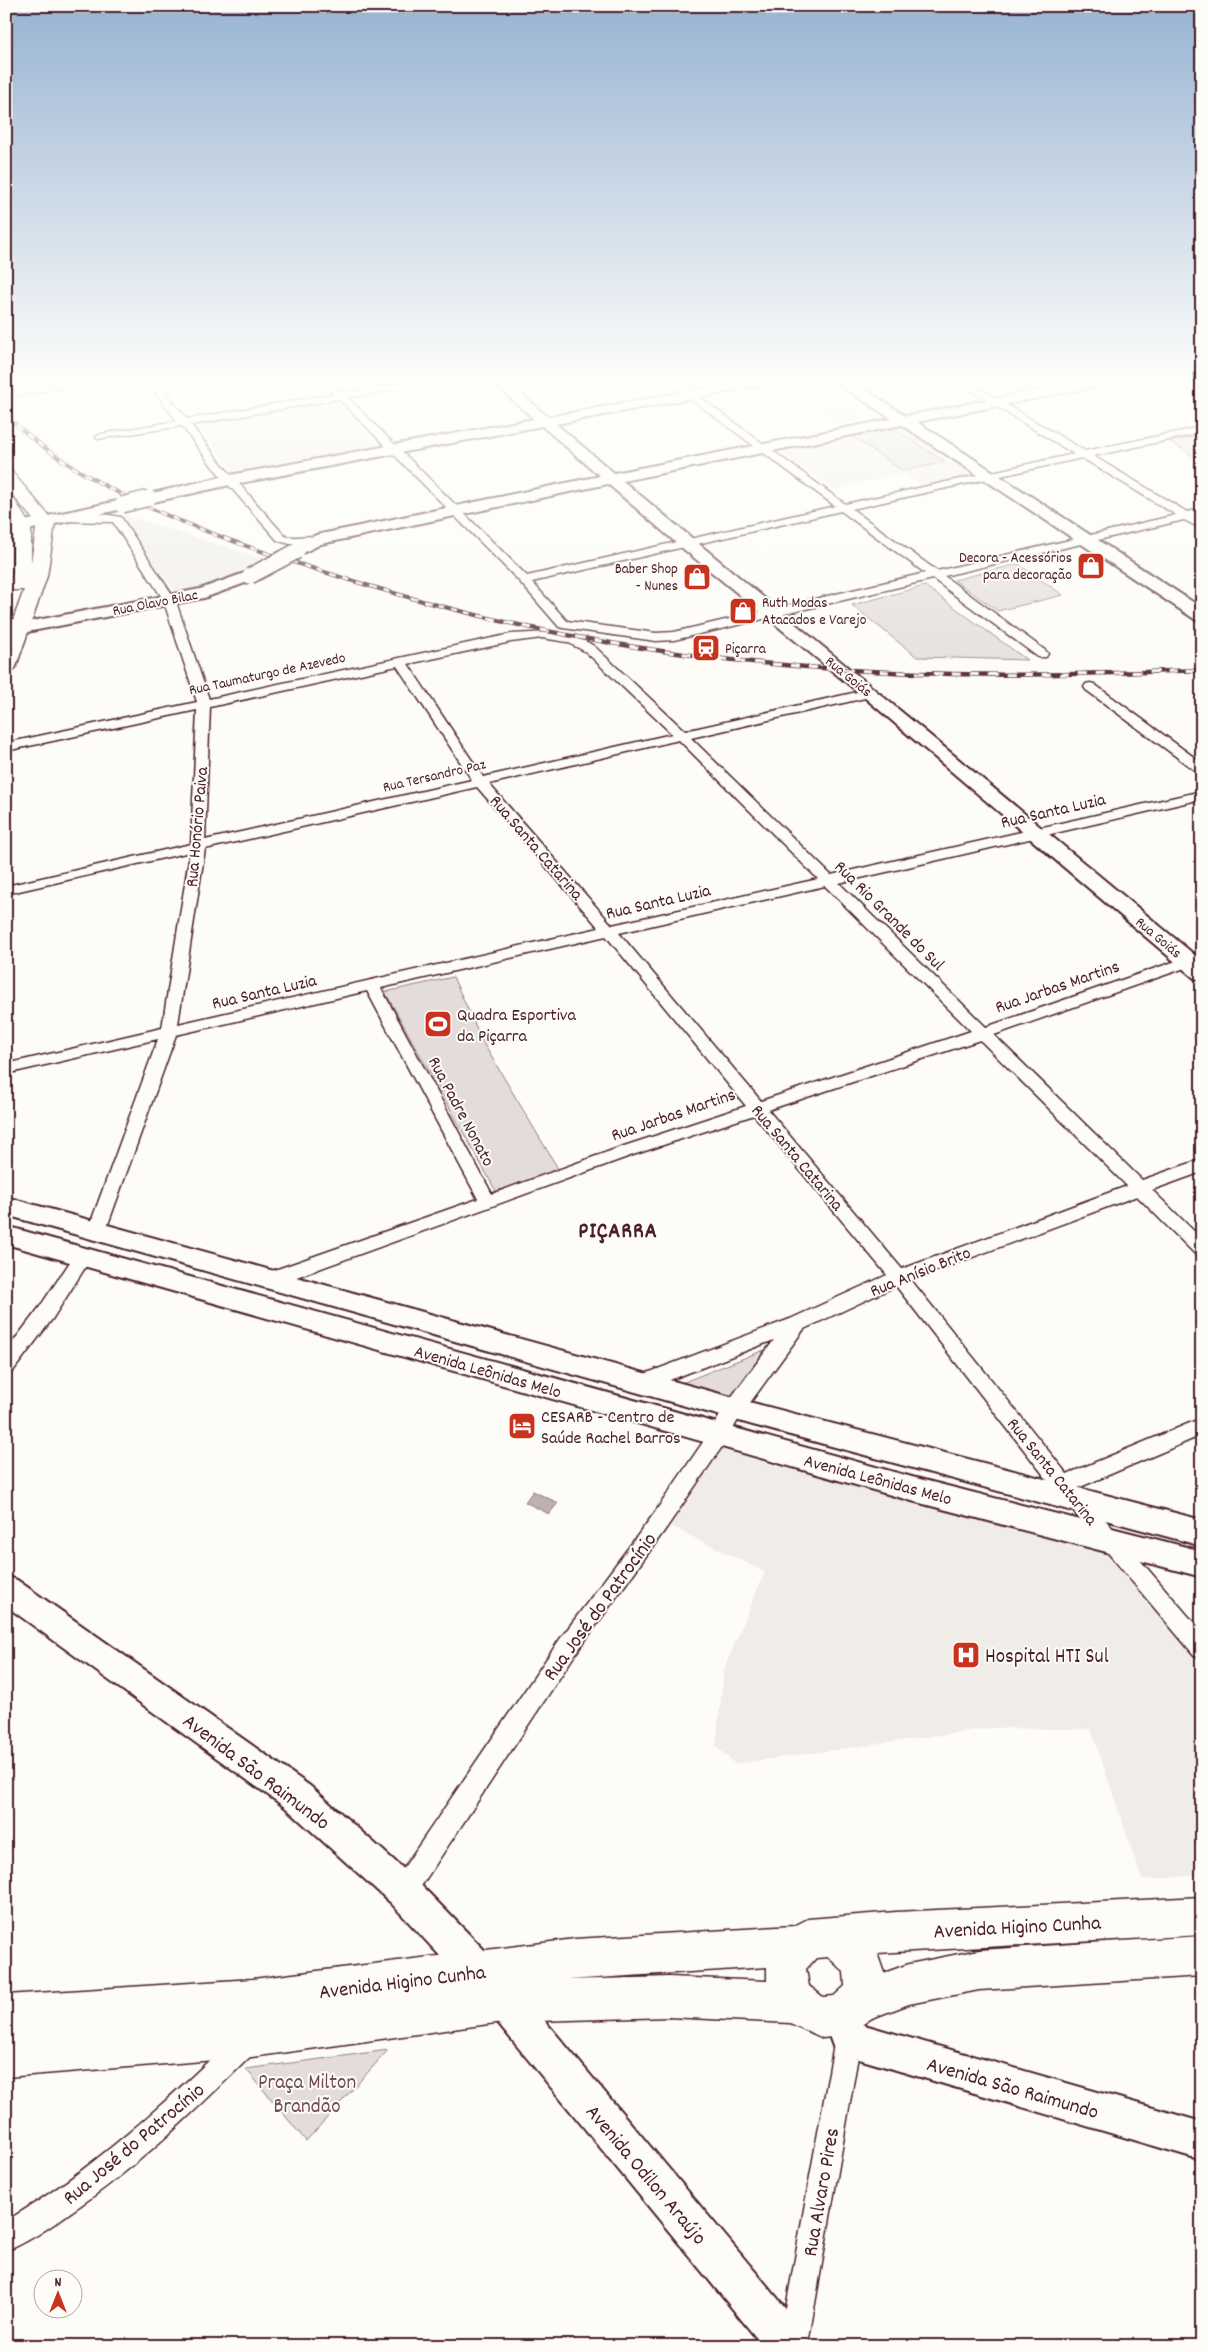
<svg xmlns="http://www.w3.org/2000/svg" width="1208" height="2352" font-family="Dekko,sans-serif">
	<style>
		.built { fill: #f0ece8 }
		.green { fill: #e3dcda; stroke: #967e82 }
		.water { fill: #c0b1b1; stroke: #91777b }
		.lines { fill: none; stroke-linecap: round; stroke-linejoin: round }
		.street-casing { stroke: #4a1f2b; stroke-width: 3 }
		.secondary-casing { stroke: #4a1f2b; stroke-width: 4 }
		.primary-casing { stroke: #4a1f2b; stroke-width: 3 }
		.street { fill: #fdfcf7; fill-rule: evenodd }
		.secondary { fill: #fdfcf7; fill-rule: evenodd }
		.primary { fill: #fdfcf7; fill-rule: evenodd }
		.rail-far1-casing { stroke: #4a1f2b; stroke-width: 4 }
		.rail-casing { stroke: #4a1f2b; stroke-width: 4.5 }
		.rail-far1 { stroke: #fdfcf7; stroke-width: 2.5; stroke-dasharray: 7; stroke-linecap: butt }
		.rail { stroke: #fdfcf7; stroke-width: 3; stroke-dasharray: 9; stroke-linecap: butt }
		.secondary-bridge-casing { stroke: #4a1f2b; stroke-width: 18; stroke-linecap: butt }
		.secondary-bridge { stroke: #fdfcf7; stroke-width: 15 }
		.labels { text-anchor: middle; stroke-width: 4; stroke-linejoin: round; paint-order: stroke }
		.far-poi-label { font-size: 15px; fill: #4a1f2b; stroke: #fdfcf7; text-anchor: end }
		.far-street-label { font-size: 15px; fill: #4a1f2b; stroke: #fdfcf7 }
		.street-label { font-size: 18px; fill: #4a1f2b; stroke: #fdfcf7 }
		.poi-label { font-size: 18px; fill: #4a1f2b; stroke: #fdfcf7; text-anchor: start }
		.near-street-label { font-size: 21px; fill: #4a1f2b; stroke: #fdfcf7 }
		.near-poi-label { font-size: 21px; fill: #4a1f2b; stroke: #fdfcf7; text-anchor: start }
		.near-park-label { font-size: 21px; fill: #704e57; stroke: #fdfcf7 }
		.district-label { font-size: 22px; font-weight: bold; letter-spacing: 1px; fill: #4a1f2b; stroke: #fdfcf7 }
	</style>
	<rect width="100%" height="100%" fill="#fdfcf7"/>
	<filter id="ink" filterUnits="userSpaceOnUse"><feTurbulence type="fractalNoise" baseFrequency=".02" numOctaves="2"/><feDisplacementMap in="SourceGraphic" scale="10" xChannelSelector="R" yChannelSelector="G"/><feConvolveMatrix kernelMatrix="1 2 1 2 8 2 1 2 1" color-interpolation-filters="sRGB"/></filter>
	<g filter="url(#ink)">
		<g class="built">
			<polygon points="997,379 1027,379 1038,385 1003,392 989,383 1000,381"/>
			<polygon points="335,400 381,449 238,477 197,424"/>
			<polygon points="850,404 867,415 860,416 864,419 842,424 820,410"/>
			<polygon points="901,425 978,475 924,487 904,473 834,489 777,450"/>
			<polygon points="127,516 268,560 227,583 176,593 121,517"/>
			<polygon points="724,1433 1119,1540 1202,1640 1202,1875 1142,1880 1091,1729 990,1728 735,1764 716,1746 724,1669 765,1572 660,1521"/>
		</g>
		<g class="green">
			<polygon points="893,428 945,462 903,471 852,436"/>
			<polygon points="1202,435 1202,461 1170,442"/>
			<polygon points="1018,564 1063,595 998,611 954,580"/>
			<polygon points="925,586 1027,660 917,657 852,605"/>
			<polygon points="453,977 485,1046 560,1172 497,1193 385,992"/>
			<polygon points="764,1350 733,1404 679,1384"/>
			<polygon points="388,2050 306,2141 246,2069"/>
		</g>
		<polygon class="water" points="533,1491 558,1503 549,1514 525,1502"/>
		<g class="lines">
			<defs>
				<g id="street">
					<polygon points="85,379 106,379 101,382 19,395 14,392 19,389"/>
					<path d="M145,379H155L187,419L334,394L319,379H329L343,393L426,379H446L441,382L348,398L527,576L835,506L664,379H675L845,504L1074,454L952,379H963L1085,451L1202,427V433L1093,456L1187,512L1202,509V515L1195,517L1202,521V529L1184,520L944,576L1046,651L1048,654L1046,657H1038L933,579L674,640L656,641L563,628L559,627L520,582L339,399L191,425L220,462L285,536C296,540 313,532 322,540C312,548 288,545 277,540L212,466L182,426L97,439L96,437L101,434L177,421ZM1082,458L1176,515L937,571L852,509ZM841,511L925,573L674,632L656,633L567,621L532,582Z"/>
					<polygon points="1168,379 1180,379 1202,390 1202,397"/>
					<path d="M103,514L121,517L175,599L209,699L511,634L552,632L585,641L594,646L685,731L870,689L874,690L876,693L874,696L691,738L831,875L1202,791V799L839,883L986,1027L1202,952V962L994,1035L1142,1180L1202,1159V1172L1152,1190L1202,1239V1257L1196,1255L1137,1196L911,1280L1067,1474L1202,1418V1435L1078,1488L1202,1632V1658L1194,1655L1056,1491L896,1286L804,1329L741,1415L726,1441L667,1527L576,1653L412,1900L403,1903L394,1900L391,1891L394,1882L560,1639L653,1515L712,1429L727,1403L774,1340L641,1391L634,1388L631,1383L634,1378L790,1319L887,1275L754,1115L633,1155L280,1283L273,1285L266,1283L264,1278L266,1273L478,1199L367,991L176,1035L106,1230L103,1235L97,1236L91,1235L88,1230L158,1039L6,1074V1064L162,1028L190,852L6,894V886L191,844L197,710L6,751V743L197,702L163,599L113,522L55,521L54,519L59,516ZM542,638L567,642L586,652L672,734L483,777L408,664L511,642ZM397,666L472,780L205,840L210,707ZM679,740L818,879L612,925L489,784ZM477,787L599,928L178,1024L205,849ZM825,886L971,1031L761,1101L619,933ZM606,936L746,1106L621,1147L492,1194L381,988ZM980,1040L1127,1186L902,1269L768,1110Z"/>
					<polygon points="1090,683 1094,684 1202,763 1202,773 1197,772 1086,690 1084,687 1086,684"/>
					<polygon points="82,1251 88,1253 91,1258 88,1263 53,1318 13,1371 6,1373 6,1351 39,1308 76,1253"/>
					<polygon points="848,2026 857,2030 861,2039 808,2344 807,2346 779,2346 835,2039 839,2030"/>
					<path d="M246,2030L255,2034L259,2043L255,2052C196,2110 137,2168 68,2214C49,2228 28,2242 6,2251V2221C93,2170 165,2103 237,2034Z"/>
				</g>
				<g id="secondary">
					<polygon points="489,379 504,379 548,417 754,379 781,379 774,383 556,424 614,473 892,419 835,382 833,379 849,379 906,416 1094,379 1120,379 1118,382 1113,383 917,422 1202,608 1202,621 1196,620 902,425 623,481 1202,961 1202,980 1194,978 864,697 681,547 608,484 321,544 297,556 291,554 289,551 291,548 316,535 600,476 542,426 230,485 149,503 141,498 144,495 230,475 534,419"/>
					<polygon points="122,500 127,502 130,505 127,508 6,535 6,525"/>
					<polygon points="250,571 256,573 258,576 256,579 204,598 6,636 6,626 200,589"/>
					<polygon points="6,1197 753,1403 1202,1520 1202,1546 753,1425 6,1215"/>
					<polygon points="6,1226 912,1477 1202,1551 1202,1577 912,1501 6,1244"/>
					<polygon points="6,1576 17,1580 310,1786 415,1879 493,1959 805,2331 811,2346 763,2346 467,1985 391,1903 286,1808 6,1606"/>
					<polygon points="840,1998 853,2003 861,2024 1202,2122 1202,2160 835,2052 822,2016 827,2003"/>
				</g>
				<g id="primary">
					<polygon points="6,471 12,472 55,523 47,576 16,667 13,671 6,673 6,639 24,590 12,590 9,586 13,572 13,527 6,515 6,495 12,496 31,527 31,563 37,524 6,487"/>
					<path d="M1202,1897V1935L877,1953L884,1973L909,1964L979,1950L1202,1936V1976L979,1990L909,2004L872,2018L854,2030L839,2036L823,2038L790,2023L669,2017L503,2022L252,2057L6,2077V2035H9H6V1995L253,1979L575,1939L794,1926L808,1919L896,1912ZM828,1957L844,1972L845,1986L834,1996L823,1997L809,1986L806,1969L816,1958ZM767,1967V1981L669,1977L567,1980Z"/>
				</g>
			</defs>
			<use href="#street" class="street-casing"/>
			<use href="#secondary" class="secondary-casing"/>
			<use href="#primary" class="primary-casing"/>
			<use href="#street" class="street"/>
			<use href="#secondary" class="secondary"/>
			<use href="#primary" class="primary"/>
			<defs>
				<path id="rail-far1" d="M6,415C79,487 194,529 290,561C357,583 425,603 493,619"/>
				<path id="rail" d="M488,618C639,654 797,671 953,674C1036,676 1119,673 1202,670"/>
			</defs>
			<use href="#rail-far1" class="rail-far1-casing"/>
			<use href="#rail" class="rail-casing"/>
			<use href="#rail-far1" class="rail-far1"/>
			<use href="#rail" class="rail"/>
			<defs>
				<g id="secondary-bridge">
					<polyline points="122,505 149,498"/>
					<polyline points="250,576 297,551"/>
				</g>
			</defs>
			<use href="#secondary-bridge" class="secondary-bridge-casing"/>
			<use href="#secondary-bridge" class="secondary-bridge"/>
		</g>
	</g>
	<linearGradient id="sky" x2="0" y2="1"><stop stop-color="#98b3d2"/><stop offset="0.54" stop-color="#fefefb"/><stop offset="1" stop-color="#fefefb" stop-opacity="0"/></linearGradient>
	<rect width="1208" height="708" fill="url(#sky)"/>
	<defs>
		<symbol id="shop-square" viewBox="-11 -11 22 22"><rect x="-9" y="-9" width="18" height="18" rx="4" fill="#c8321e" stroke="#fdfcf7"/><path d="M-5-2.5h2.3a2.7 3.5 0 0 1 5.4 0H5L5.5 6h-11ZM-1.5-2.5h3a1.5 2.3 0 0 0-3 0Z" fill="#fff"/></symbol>
		<symbol id="station-square" viewBox="-11 -11 22 22"><rect x="-9" y="-9" width="18" height="18" rx="4" fill="#c8321e" stroke="#fdfcf7"/><path d="M-3-6H3Q5-6 5-4V2Q5 4 3 4L4.5 6H3L1.5 4h-3L-3 6H-4.5L-3 4Q-5 4-5 2V-4Q-5-6-3-6ZM-3.5-4v3h7v-3ZM-3.5 1v1.5H-2V1ZM2 1v1.5H3.5V1Z" fill="#fff"/></symbol>
		<symbol id="stadium-square" viewBox="-11 -11 22 22"><rect x="-9" y="-9" width="18" height="18" rx="4" fill="#c8321e" stroke="#fdfcf7"/><path d="M0-5a6.5 5 0 1 0 0 10a6.5 5 0 1 0 0-10ZM-3.5-1.8h7v3.6h-7Z" fill="#fff"/></symbol>
		<symbol id="hotel-square" viewBox="-11 -11 22 22"><rect x="-9" y="-9" width="18" height="18" rx="4" fill="#c8321e" stroke="#fdfcf7"/><path d="M-6-4.5h1.5V1H6V5H4.5V3h-9V5H-6ZM-4 0a1.8 1.8 0 1 1 3.6 0ZM.5 0V-2.5h3Q6-2.5 6 0Z" fill="#fff"/></symbol>
		<symbol id="hospital-square" viewBox="-11 -11 22 22"><rect x="-9" y="-9" width="18" height="18" rx="4" fill="#c8321e" stroke="#fdfcf7"/><path d="M-5-5h3v3.5h4V-5h3V5h-3V1.5h-4V5h-3Z" fill="#fff"/></symbol>
	</defs>
	<g fill-rule="evenodd">
		<use href="#shop-square" x="1075" y="550" width="32" height="32"/>
		<use href="#shop-square" x="681" y="561" width="32" height="32"/>
		<use href="#shop-square" x="727" y="595" width="32" height="32"/>
		<use href="#station-square" x="690" y="632" width="32" height="32"/>
		<use href="#stadium-square" x="422" y="1008" width="32" height="32"/>
		<use href="#hotel-square" x="506" y="1410" width="32" height="32"/>
		<use href="#hospital-square" x="950" y="1639" width="32" height="32"/>
	</g>
	<g class="labels">
		<g class="far-poi-label">
			<text x="1072" y="562">Decora - Acessórios<tspan x="1072" dy="17">para decoração</tspan></text>
			<text x="678" y="573">Baber Shop<tspan x="678" dy="17">- Nunes</tspan></text>
			<text x="762" y="607" text-anchor="start">Ruth Modas<tspan x="762" dy="17">Atacados e Varejo</tspan></text>
			<text x="725" y="653" text-anchor="start">Piçarra</text>
		</g>
		<g class="far-street-label">
			<text transform="translate(155 602) rotate(-11)" y="5">Rua Olavo Bilac</text>
			<text transform="translate(267 673) rotate(-12)" y="5">Rua Taumaturgo de Azevedo</text>
			<text transform="translate(849 676) rotate(39)" y="5">Rua Goiás</text>
			<text transform="translate(434 775) rotate(-13)" y="5">Rua Tersandro Paz</text>
			<text transform="translate(1159 937) rotate(40)" y="5">Rua Goiás</text>
		</g>
		<g class="street-label">
			<text transform="translate(1053 810) rotate(-13)" y="6">Rua Santa Luzia</text>
			<text transform="translate(196 827) rotate(-85)" y="6">Rua Honório Paiva</text>
			<text transform="translate(537 847) rotate(49)" y="6">Rua Santa Catarina</text>
			<text transform="translate(658 901) rotate(-13)" y="6">Rua Santa Luzia</text>
			<text transform="translate(890 915) rotate(45)" y="6">Rua Rio Grande do Sul</text>
			<text transform="translate(1057 986) rotate(-19)" y="6">Rua Jarbas Martins</text>
			<text transform="translate(264 991) rotate(-13)" y="6">Rua Santa Luzia</text>
			<text transform="translate(462 1111) rotate(62)" y="6">Rua Padre Nonato</text>
			<text transform="translate(673 1114) rotate(-19)" y="6">Rua Jarbas Martins</text>
			<text transform="translate(798 1157) rotate(50)" y="6">Rua Santa Catarina</text>
			<text transform="translate(920 1271) rotate(-22)" y="6">Rua Anísio Brito</text>
			<text transform="translate(488 1371) rotate(16)" y="6">Avenida Leônidas Melo</text>
			<text transform="translate(1053 1471) rotate(51)" y="6">Rua Santa Catarina</text>
			<text transform="translate(878 1479) rotate(15)" y="6">Avenida Leônidas Melo</text>
		</g>
		<g class="poi-label">
			<text x="457" y="1020">Quadra Esportiva<tspan x="457" dy="21">da Piçarra</tspan></text>
			<text x="541" y="1422">CESARB - Centro de<tspan x="541" dy="21">Saúde Rachel Barros</tspan></text>
		</g>
		<g class="near-street-label">
			<text transform="translate(599 1606) rotate(-54)" y="7">Rua José do Patrocínio</text>
			<text transform="translate(257 1771) rotate(37)" y="7">Avenida São Raimundo</text>
			<text transform="translate(1017 1926) rotate(-3)" y="7">Avenida Higino Cunha</text>
			<text transform="translate(402 1981) rotate(-7)" y="7">Avenida Higino Cunha</text>
			<text transform="translate(1013 2087) rotate(16)" y="7">Avenida São Raimundo</text>
			<text transform="translate(133 2143) rotate(-40)" y="7">Rua José do Patrocínio</text>
			<text transform="translate(647 2174) rotate(50)" y="7">Avenida Odilon Araújo</text>
			<text transform="translate(820 2192) rotate(-80)" y="7">Rua Alvaro Pires</text>
		</g>
		<g class="near-poi-label">
			<text x="985" y="1662">Hospital HTI Sul</text>
		</g>
		<g class="near-park-label">
			<text x="307" y="2088">Praça Milton<tspan x="307" dy="24">Brandão</tspan></text>
		</g>
		<g class="district-label">
			<text x="618" y="1237">PIÇARRA</text>
		</g>
	</g>
	<rect width="1208" height="2352" fill="none" stroke="#fdfcf7" stroke-width="25"/>
	<rect x="12" y="12" width="1183" height="2327" fill="none" stroke="#4a1f2b" stroke-width="2" filter="url(#ink)"/>
	<g transform="translate(58 2294)"><circle r="24" fill="#fdfcf7" stroke="#b5a4a5"/>
	<path d="M0-4L9 19L0 12L-9 19Z" fill="#c8321e"/>
	<text y="-8" font-size="14" font-weight="bold" text-anchor="middle" fill="#4a1f2b">N</text>
	</g>
</svg>
